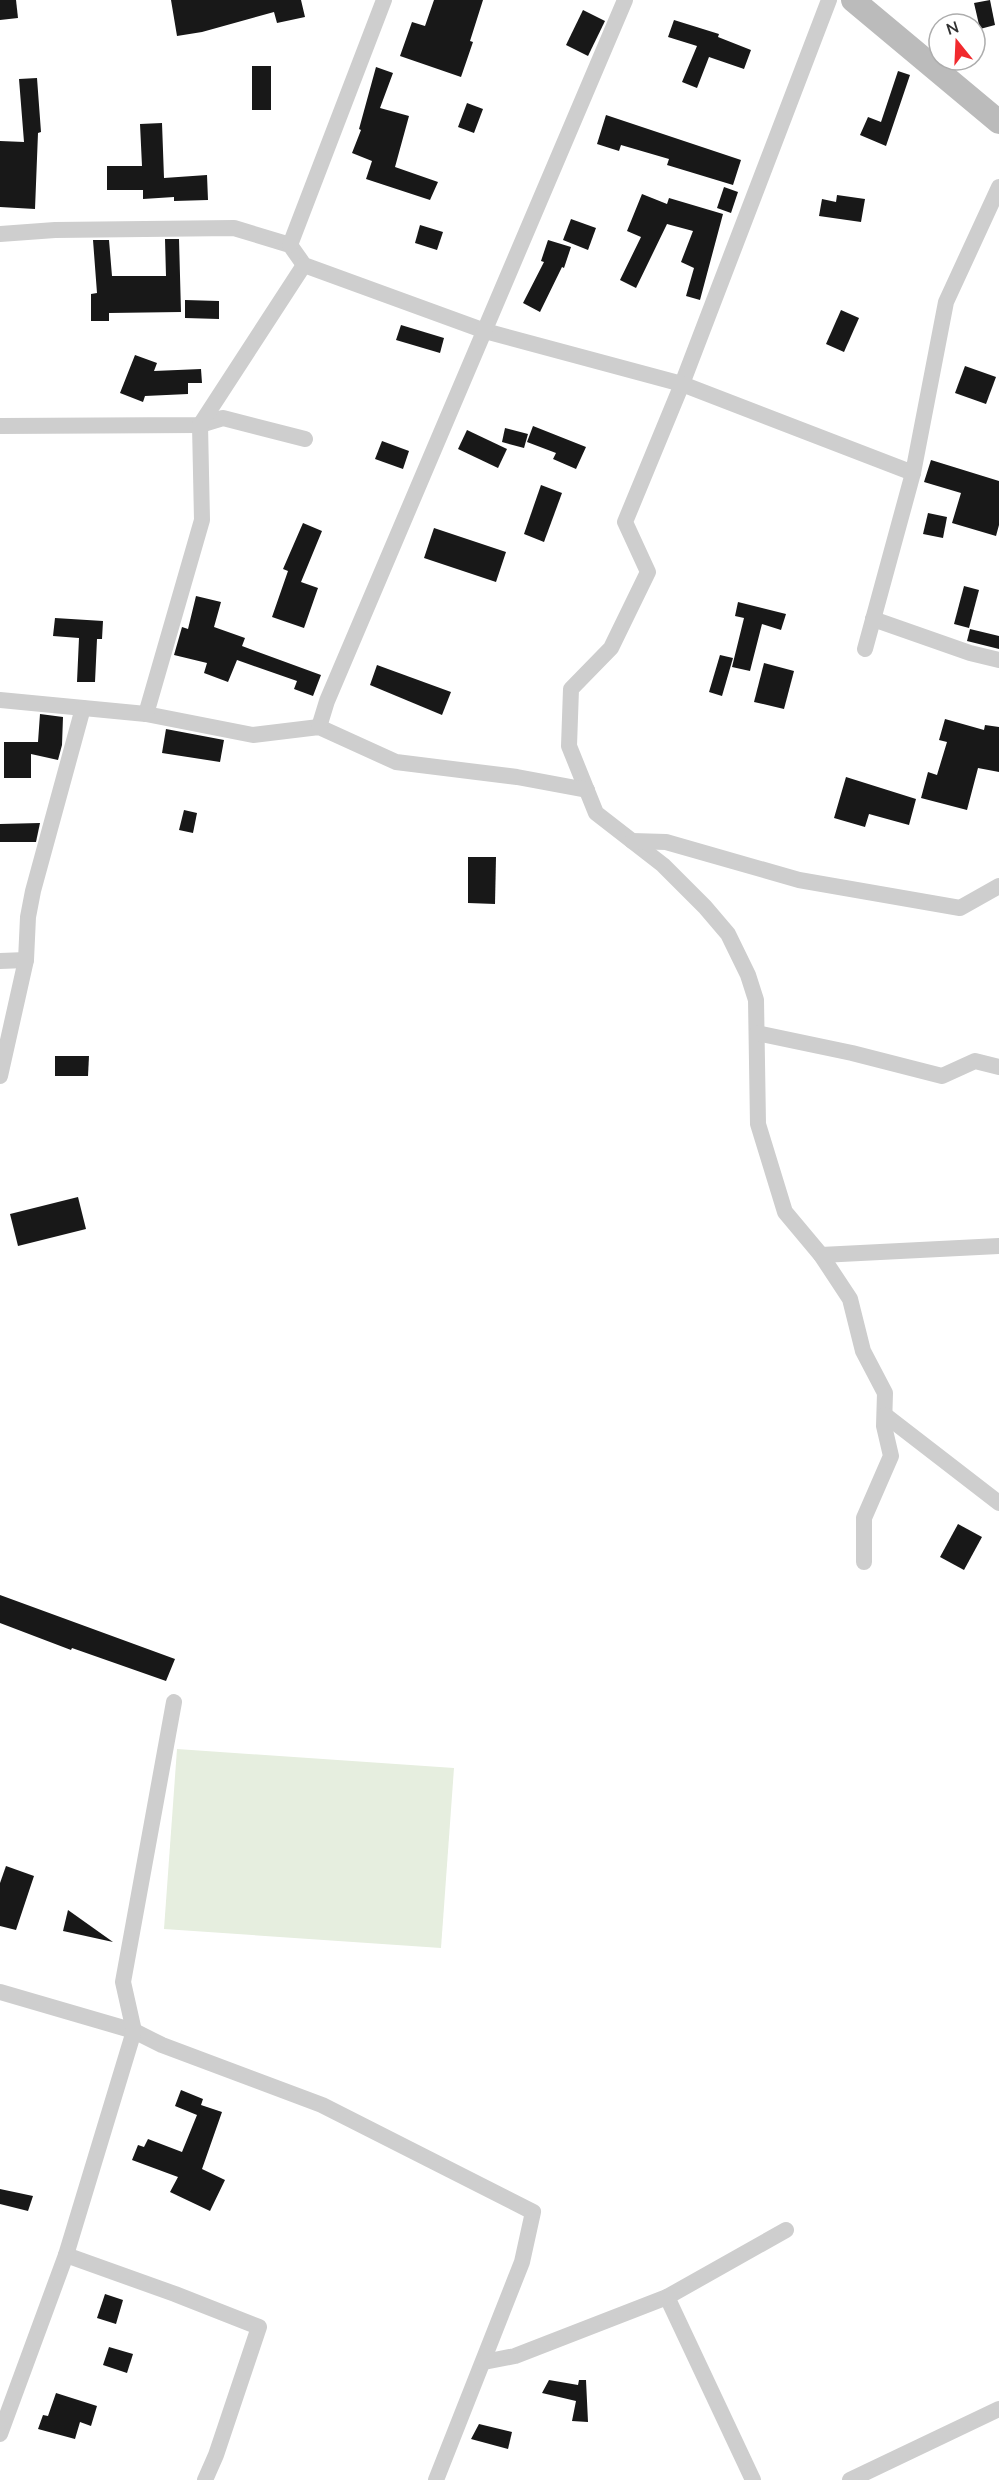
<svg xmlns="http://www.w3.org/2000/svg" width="999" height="2480" font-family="'Nunito Sans',sans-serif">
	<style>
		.green { fill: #e6eedf }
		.building { fill: #181818 }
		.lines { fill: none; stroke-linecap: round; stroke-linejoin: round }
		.street { stroke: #cecece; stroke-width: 16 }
		.secondary { stroke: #bbb; stroke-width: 24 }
	</style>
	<rect width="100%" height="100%" fill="#fff"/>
	<polygon class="green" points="177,1749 454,1768 441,1948 164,1929"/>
	<g class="building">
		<polygon points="0,0 16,0 18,18 0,20"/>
		<polygon points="171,0 301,0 305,17 277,23 274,12 202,32 177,36"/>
		<polygon points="434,0 483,0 470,41 473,42 461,77 400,56 412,22 425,26"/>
		<polygon points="990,0 995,25 980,29 974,3"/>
		<polygon points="583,10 605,21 588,56 566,45"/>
		<polygon points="674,20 719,34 718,37 751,50 744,69 709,57 697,88 682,82 697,46 668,37"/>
		<rect x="252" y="66" width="19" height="44"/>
		<polygon points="376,67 393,73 380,108 409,116 395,167 438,182 430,200 366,179 372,161 352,153 361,130 359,129"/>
		<polygon points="898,71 910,75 886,146 860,135 868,117 881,122"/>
		<polygon points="37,78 41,132 38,133 35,209 0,207 0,141 24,142 19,79"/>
		<polygon points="467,103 483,109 474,133 458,127"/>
		<polygon points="606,115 741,160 733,185 667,165 669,159 621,145 619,151 597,144"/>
		<polygon points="162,123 164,178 207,175 208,200 174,201 174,197 143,199 143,190 107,190 107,166 142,166 140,124"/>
		<polygon points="724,187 738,192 731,213 717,208"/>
		<polygon points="642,194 667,204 669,198 723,214 700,300 686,296 694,268 681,262 693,231 667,224 636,288 620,280 641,237 627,231"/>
		<polygon points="837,195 865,199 861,222 819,216 822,199 836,202"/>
		<polygon points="571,219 596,228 588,250 563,240"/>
		<polygon points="420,225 443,232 437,250 415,243"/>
		<polygon points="165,239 179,239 181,312 109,313 109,321 91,321 91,294 97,293 93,240 109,240 112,276 166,276"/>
		<polygon points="548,240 571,247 564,268 562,267 540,312 523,303 544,262 541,261"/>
		<polygon points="185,300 219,301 219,319 185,318"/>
		<polygon points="841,310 859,318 844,352 826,344"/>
		<polygon points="401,325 444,338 440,353 396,340"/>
		<polygon points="135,355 157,363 154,371 201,369 202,383 188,383 188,394 145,396 143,402 120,393"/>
		<polygon points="965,366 996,377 986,404 955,393"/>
		<polygon points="533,426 586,447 576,469 553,459 556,453 527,442"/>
		<polygon points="505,428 528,434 524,448 502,442"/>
		<polygon points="467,430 507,449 498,468 458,449"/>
		<polygon points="382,441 409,451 403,469 375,459"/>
		<polygon points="931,460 999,481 999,525 996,536 952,523 961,493 924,482"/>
		<polygon points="541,485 562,493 544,542 524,534"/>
		<polygon points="928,513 947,517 943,538 923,534"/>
		<polygon points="303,523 322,531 301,582 318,588 304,628 272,617 288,571 283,569"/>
		<polygon points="434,528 506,552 496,582 424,558"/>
		<polygon points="964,586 979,590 969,628 954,624"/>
		<polygon points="196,596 221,602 214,627 245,638 242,646 321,675 313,696 294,689 297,681 237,660 228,682 204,673 207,663 174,655 182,627 188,629"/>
		<polygon points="738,602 786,614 781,630 762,624 750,671 732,667 744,618 735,616"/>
		<polygon points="55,618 103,621 102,639 97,639 95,682 77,682 79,638 53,636"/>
		<polygon points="970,629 999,636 999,649 967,641"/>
		<polygon points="720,655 733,658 722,696 709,692"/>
		<polygon points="764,663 794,671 784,709 754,702"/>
		<polygon points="377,665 451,692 442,715 370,685"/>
		<polygon points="40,714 63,717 62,745 58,760 31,754 31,778 4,778 4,742 38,742"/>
		<polygon points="945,719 984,730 985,725 999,727 999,772 978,768 967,810 921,798 928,772 937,775 947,742 939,740"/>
		<polygon points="166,729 224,740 220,762 162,753"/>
		<polygon points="846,777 916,799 909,825 869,814 865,827 834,818"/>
		<polygon points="184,810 197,813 193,833 179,830"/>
		<polygon points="40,823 36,842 0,842 0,824"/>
		<polygon points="468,857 496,857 495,904 468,903"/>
		<polygon points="55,1056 89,1056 88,1076 55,1076"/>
		<polygon points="78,1197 86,1229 18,1246 10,1214"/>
		<polygon points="958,1524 982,1537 964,1570 940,1557"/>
		<polygon points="0,1595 175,1659 166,1681 72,1648 71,1650 0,1623"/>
		<polygon points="6,1866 34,1876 16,1930 0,1926 0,1883"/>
		<polygon points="68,1910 113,1942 63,1931"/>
		<polygon points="181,2090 203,2099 201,2105 222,2112 202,2169 225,2180 210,2211 170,2192 178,2177 132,2160 138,2145 144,2147 148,2139 182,2152 197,2115 175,2106"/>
		<polygon points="0,2189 33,2196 28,2211 0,2204"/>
		<polygon points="105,2294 123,2300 116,2324 97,2318"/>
		<polygon points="109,2347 133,2354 127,2373 103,2365"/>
		<polygon points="549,2380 578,2385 579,2380 586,2380 588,2422 572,2421 576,2401 542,2393"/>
		<polygon points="56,2393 97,2406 91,2426 80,2422 75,2439 38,2429 43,2415 48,2416"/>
		<polygon points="479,2424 512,2432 508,2449 471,2439"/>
	</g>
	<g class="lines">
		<g class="street">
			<polyline points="829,0 682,384 625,522 648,572 611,648 571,689 569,746 596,813 663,865 705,907 728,934 748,975 756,1000 758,1124 785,1212 821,1255 850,1299 863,1351 885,1393 884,1426 891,1456 864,1518 864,1562"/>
			<polyline points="0,234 55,230 234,228 290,245 304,265 485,331 682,384 913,473"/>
			<polyline points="290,245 384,0"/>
			<polyline points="0,426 200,425 223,418 305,439"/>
			<polyline points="873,619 970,653 999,660"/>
			<polyline points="865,649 913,473 946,302 999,187"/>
			<polyline points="0,700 146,714 253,735 319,727 396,762 517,777 587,790"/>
			<polyline points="146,714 202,520 200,425 304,265"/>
			<polyline points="319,727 327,701 625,0"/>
			<polyline points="632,841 666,842 799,880 960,908 999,886"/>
			<polyline points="0,961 26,960"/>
			<polyline points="757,1033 852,1053 942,1076 975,1061 999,1067"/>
			<polyline points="0,1076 26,960 28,917 33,891 83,708"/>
			<polyline points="821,1255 999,1246"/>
			<polyline points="885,1415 999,1503"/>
			<polyline points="0,1992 134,2031 162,2045 322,2105 533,2212 522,2262 436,2480"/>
			<polyline points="66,2255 175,2294 259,2327 216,2455 205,2480"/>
			<polyline points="667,2297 753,2480"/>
			<polyline points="484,2362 515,2356 667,2297 786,2230"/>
			<polyline points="0,2434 66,2255 134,2031 123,1982 174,1702"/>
			<polyline points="850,2480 999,2409"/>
		</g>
		<polyline class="secondary" points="853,0 999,122"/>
	</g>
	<g transform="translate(957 42) rotate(342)"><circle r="28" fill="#ffffff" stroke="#adadad" stroke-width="1.5"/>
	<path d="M0-4.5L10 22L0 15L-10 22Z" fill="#f12a2e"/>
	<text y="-9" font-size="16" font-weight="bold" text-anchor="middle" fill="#313131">N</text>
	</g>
</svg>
